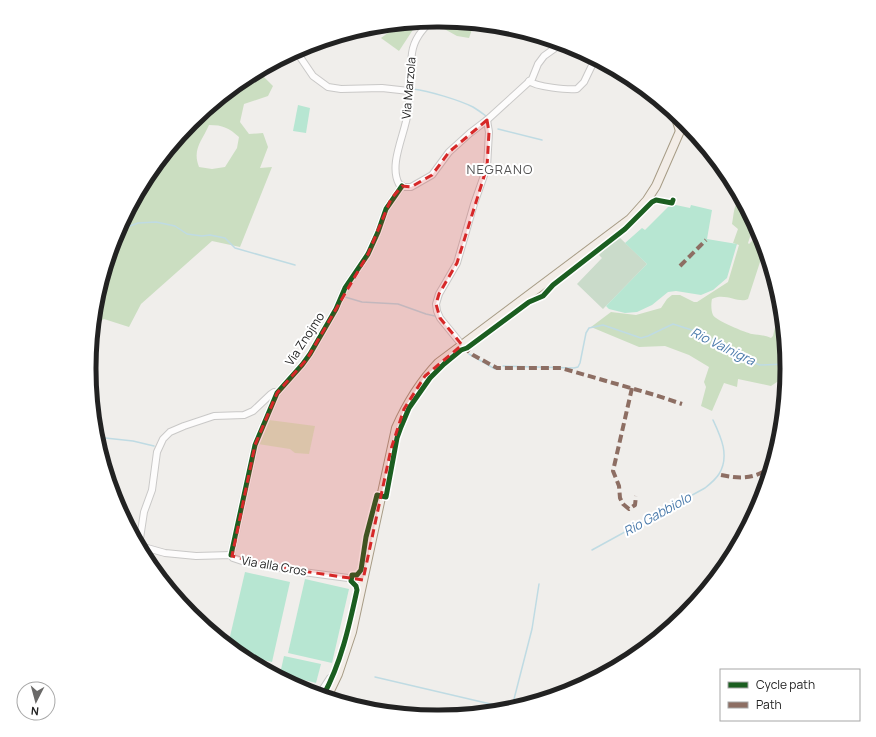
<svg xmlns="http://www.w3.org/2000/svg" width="876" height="737" font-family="Manrope,sans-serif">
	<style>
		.grass { fill: #ddeccb }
		.forest { fill: #cbdec1; fill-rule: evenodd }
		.cemetery { fill: #cadbca }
		.pitch { fill: #b7e6d2 }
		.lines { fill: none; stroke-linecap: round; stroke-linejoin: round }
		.stream { stroke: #bfdbe3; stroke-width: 1.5 }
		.minor-casing { stroke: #c9c8c7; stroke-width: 8 }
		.major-casing { stroke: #a79c86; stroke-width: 10 }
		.minor { stroke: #fdfcfc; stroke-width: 6 }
		.major { stroke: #f3ede7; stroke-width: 8 }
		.quiet { stroke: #8d6e63; stroke-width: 4; stroke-dasharray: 8 4; stroke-linecap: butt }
		.cycleway-casing { stroke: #fff; stroke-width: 8 }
		.cycleway { stroke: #1b5e20; stroke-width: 5 }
		.marked { fill: #d62828; fill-opacity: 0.2; stroke: #d62828; stroke-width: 3; stroke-dasharray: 8 5; stroke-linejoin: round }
		.labels { text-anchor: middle; stroke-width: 4; stroke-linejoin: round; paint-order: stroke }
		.street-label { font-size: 12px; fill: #222; stroke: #fff }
		.neighbourhood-label { font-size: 13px; letter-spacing: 1px; fill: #555; stroke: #fff }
		.water-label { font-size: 13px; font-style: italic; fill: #4a7aab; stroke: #fff }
		.rim { fill: none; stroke: #222; stroke-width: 5 }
	</style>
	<rect width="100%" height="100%" fill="#f0eeeb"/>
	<polygon class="grass" points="269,420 315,426 309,454 295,453 290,449 258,444"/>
	<g class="forest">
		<polygon points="438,20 474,24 469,38 457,36 430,21"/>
		<polygon points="418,22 399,51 381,38 400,24"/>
		<path d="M258,71L273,86L268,96L244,104L240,122L249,134L263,133L268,147L260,168L272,167L240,247L212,241L141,304L129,327L104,319L94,325L96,300L111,251L128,227L133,203L148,175L192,122L245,79ZM209,125C223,125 229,128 239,137L237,148L225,167L212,169L199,167C192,149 202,141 209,125Z"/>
		<path d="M741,199L756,227L752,231L748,243L749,244L757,236L762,248L760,262L748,299C739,304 725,292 712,299C711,303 711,311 713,315C715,320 746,333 752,334C759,335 765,335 771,338L773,336L775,327L777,324V319L781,310L786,369L785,382H777L771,386L738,379L737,387L724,383L712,411L701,406L706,387L704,382L709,367L689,355L665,346L639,347L591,327L611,312L636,315L661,308L667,299L672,295H680L694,302H697L728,282L739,245L733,243L738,229L732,224C734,215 733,204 741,199Z"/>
	</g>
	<polygon class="cemetery" points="618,236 647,264 603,309 577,284 602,258 599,255"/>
	<g class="pitch">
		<polygon points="298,105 310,108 306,133 293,131"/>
		<polygon points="671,204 690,208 691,205 712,210 707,239 737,244 727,278 713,290 701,295 676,291 668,292 652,305 637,312 625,313 609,309 606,306 647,264 625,243 642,228 645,230"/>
		<polygon points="245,572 290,582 272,662 241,655 228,645"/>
		<polygon points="305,579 349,589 332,663 288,653"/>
		<polygon points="284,656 321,664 316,683 280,674"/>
	</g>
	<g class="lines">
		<g class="stream">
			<path d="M413,89C429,91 459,100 473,107C478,110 482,113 486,116"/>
			<polyline points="498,129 542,140"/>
			<polyline points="120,228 125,228 138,223 156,222 175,226 187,234 202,236 210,235 225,238 235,248 295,265"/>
			<polyline points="345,297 362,302 398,304 426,314 435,316 437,318"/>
			<polyline points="469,354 495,369"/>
			<polyline points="503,366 574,368 578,367 580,363 586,333 589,328 603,325 641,338 648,336 673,324 698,332 728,348 740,357 760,365 786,364"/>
			<polyline points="96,437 133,441 154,446"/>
			<path d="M592,550L705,488C710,484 716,479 719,474C730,456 721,437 713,420"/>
			<polyline points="375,677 499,706"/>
			<polyline points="513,703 532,629 539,584"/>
		</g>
		<defs>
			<g id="minor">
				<path d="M431,21C422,30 414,39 412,53C410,72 410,92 408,111C406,132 388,164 399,184L404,187H411L432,175L449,152L470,133L487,120L532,79L538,64L544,56L558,46L565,45"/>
				<polyline points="296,51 313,76 328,87 341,89 382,88 409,91"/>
				<path d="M529,81C536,87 568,90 577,89L584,82L595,59"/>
				<polyline points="462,345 440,318 437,311 436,304 439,294 457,263 474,204 487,167 489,132 487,120"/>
				<polyline points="139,545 144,512 152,490 157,452 163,439 170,432 184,426 214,416 244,415 253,411 271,394 274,392 277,393"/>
				<polyline points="140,546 165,553 196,556 231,555 233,558 242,561 303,572 363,580"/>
				<polyline points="231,555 255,445 277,393 302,365 310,354 336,309 345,288 368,254 378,232 386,209 402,186"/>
				<polyline points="319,695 330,678 338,674"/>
			</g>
			<g id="major">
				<polyline points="675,115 680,131"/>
				<path d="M327,697L338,674L352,632L396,428C407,403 419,383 438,363L630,219L647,200L656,186L680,131L686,124"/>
			</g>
		</defs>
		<use href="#minor" class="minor-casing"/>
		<use href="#major" class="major-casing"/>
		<use href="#minor" class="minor"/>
		<use href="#major" class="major"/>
		<g class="quiet">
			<polyline points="680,266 706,240"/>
			<polyline points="463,347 473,355 497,368 561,368 655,395 682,404"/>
			<polyline points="632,388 613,471 619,486 620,498 623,504 629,509 635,505 636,496"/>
			<path d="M721,475C741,479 753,479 770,468"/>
		</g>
		<defs>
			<g id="cycleway">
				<polyline points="231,555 255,445 277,393 302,365 310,354 336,309 345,288 368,254 378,232 386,209 402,186"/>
				<path d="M323,696C341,663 349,627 357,590L356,586L351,581L352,575H357L361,570L366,537L377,495L386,497L397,438L401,427L409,408L430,378L444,364L461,350L467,348L529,302L543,296L553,285L625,229L652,202L656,200L672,203L673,200"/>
			</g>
		</defs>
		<use href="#cycleway" class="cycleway-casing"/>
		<use href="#cycleway" class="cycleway"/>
	</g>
	<path class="marked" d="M487,120L489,132L487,167L457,263L439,294L436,304L440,318L462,345L425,376L404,409L391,449L363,580L275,567L232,556L255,445L277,393L307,359L368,254L391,199L402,186L411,187L432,175L449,152Z"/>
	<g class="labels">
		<g class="street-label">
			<text transform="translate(409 88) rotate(-85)" y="4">Via Marzola</text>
			<text transform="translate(305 339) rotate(-57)" y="4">Via Znojmo</text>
			<text transform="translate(274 566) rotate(10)" y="4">Via alla Cros</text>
		</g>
		<g class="neighbourhood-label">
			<text x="500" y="174">NEGRANO</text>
		</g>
		<g class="water-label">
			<text transform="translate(723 346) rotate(26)" y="5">Rio Valnigra</text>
			<text transform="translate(657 514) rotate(-29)" y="5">Rio Gabbiolo</text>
		</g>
	</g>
	<path d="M0 0H876V737H0ZM437 27H439A341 341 0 0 1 780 368V369A341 341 0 0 1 439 710H437A341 341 0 0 1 96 369V368A341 341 0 0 1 437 27Z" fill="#fff" fill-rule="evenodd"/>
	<path class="rim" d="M437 27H439A341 341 0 0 1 780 368V369A341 341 0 0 1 439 710H437A341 341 0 0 1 96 369V368A341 341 0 0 1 437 27Z"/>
	<rect x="720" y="669" width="140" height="52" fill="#ffffff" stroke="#a7a7a7"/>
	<rect x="728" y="682" width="20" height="6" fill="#1b5e20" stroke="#a7a7a7"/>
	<text x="756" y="689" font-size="12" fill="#222222">Cycle path</text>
	<rect x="728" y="702" width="20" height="6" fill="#8d6e63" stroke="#a7a7a7"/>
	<text x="756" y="709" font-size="12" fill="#222222">Path</text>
	<g transform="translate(36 701) rotate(186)"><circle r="19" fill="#ffffff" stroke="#a7a7a7"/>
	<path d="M0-3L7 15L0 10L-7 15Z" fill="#6a6968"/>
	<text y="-6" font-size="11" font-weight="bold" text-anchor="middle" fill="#222222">N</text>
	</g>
</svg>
